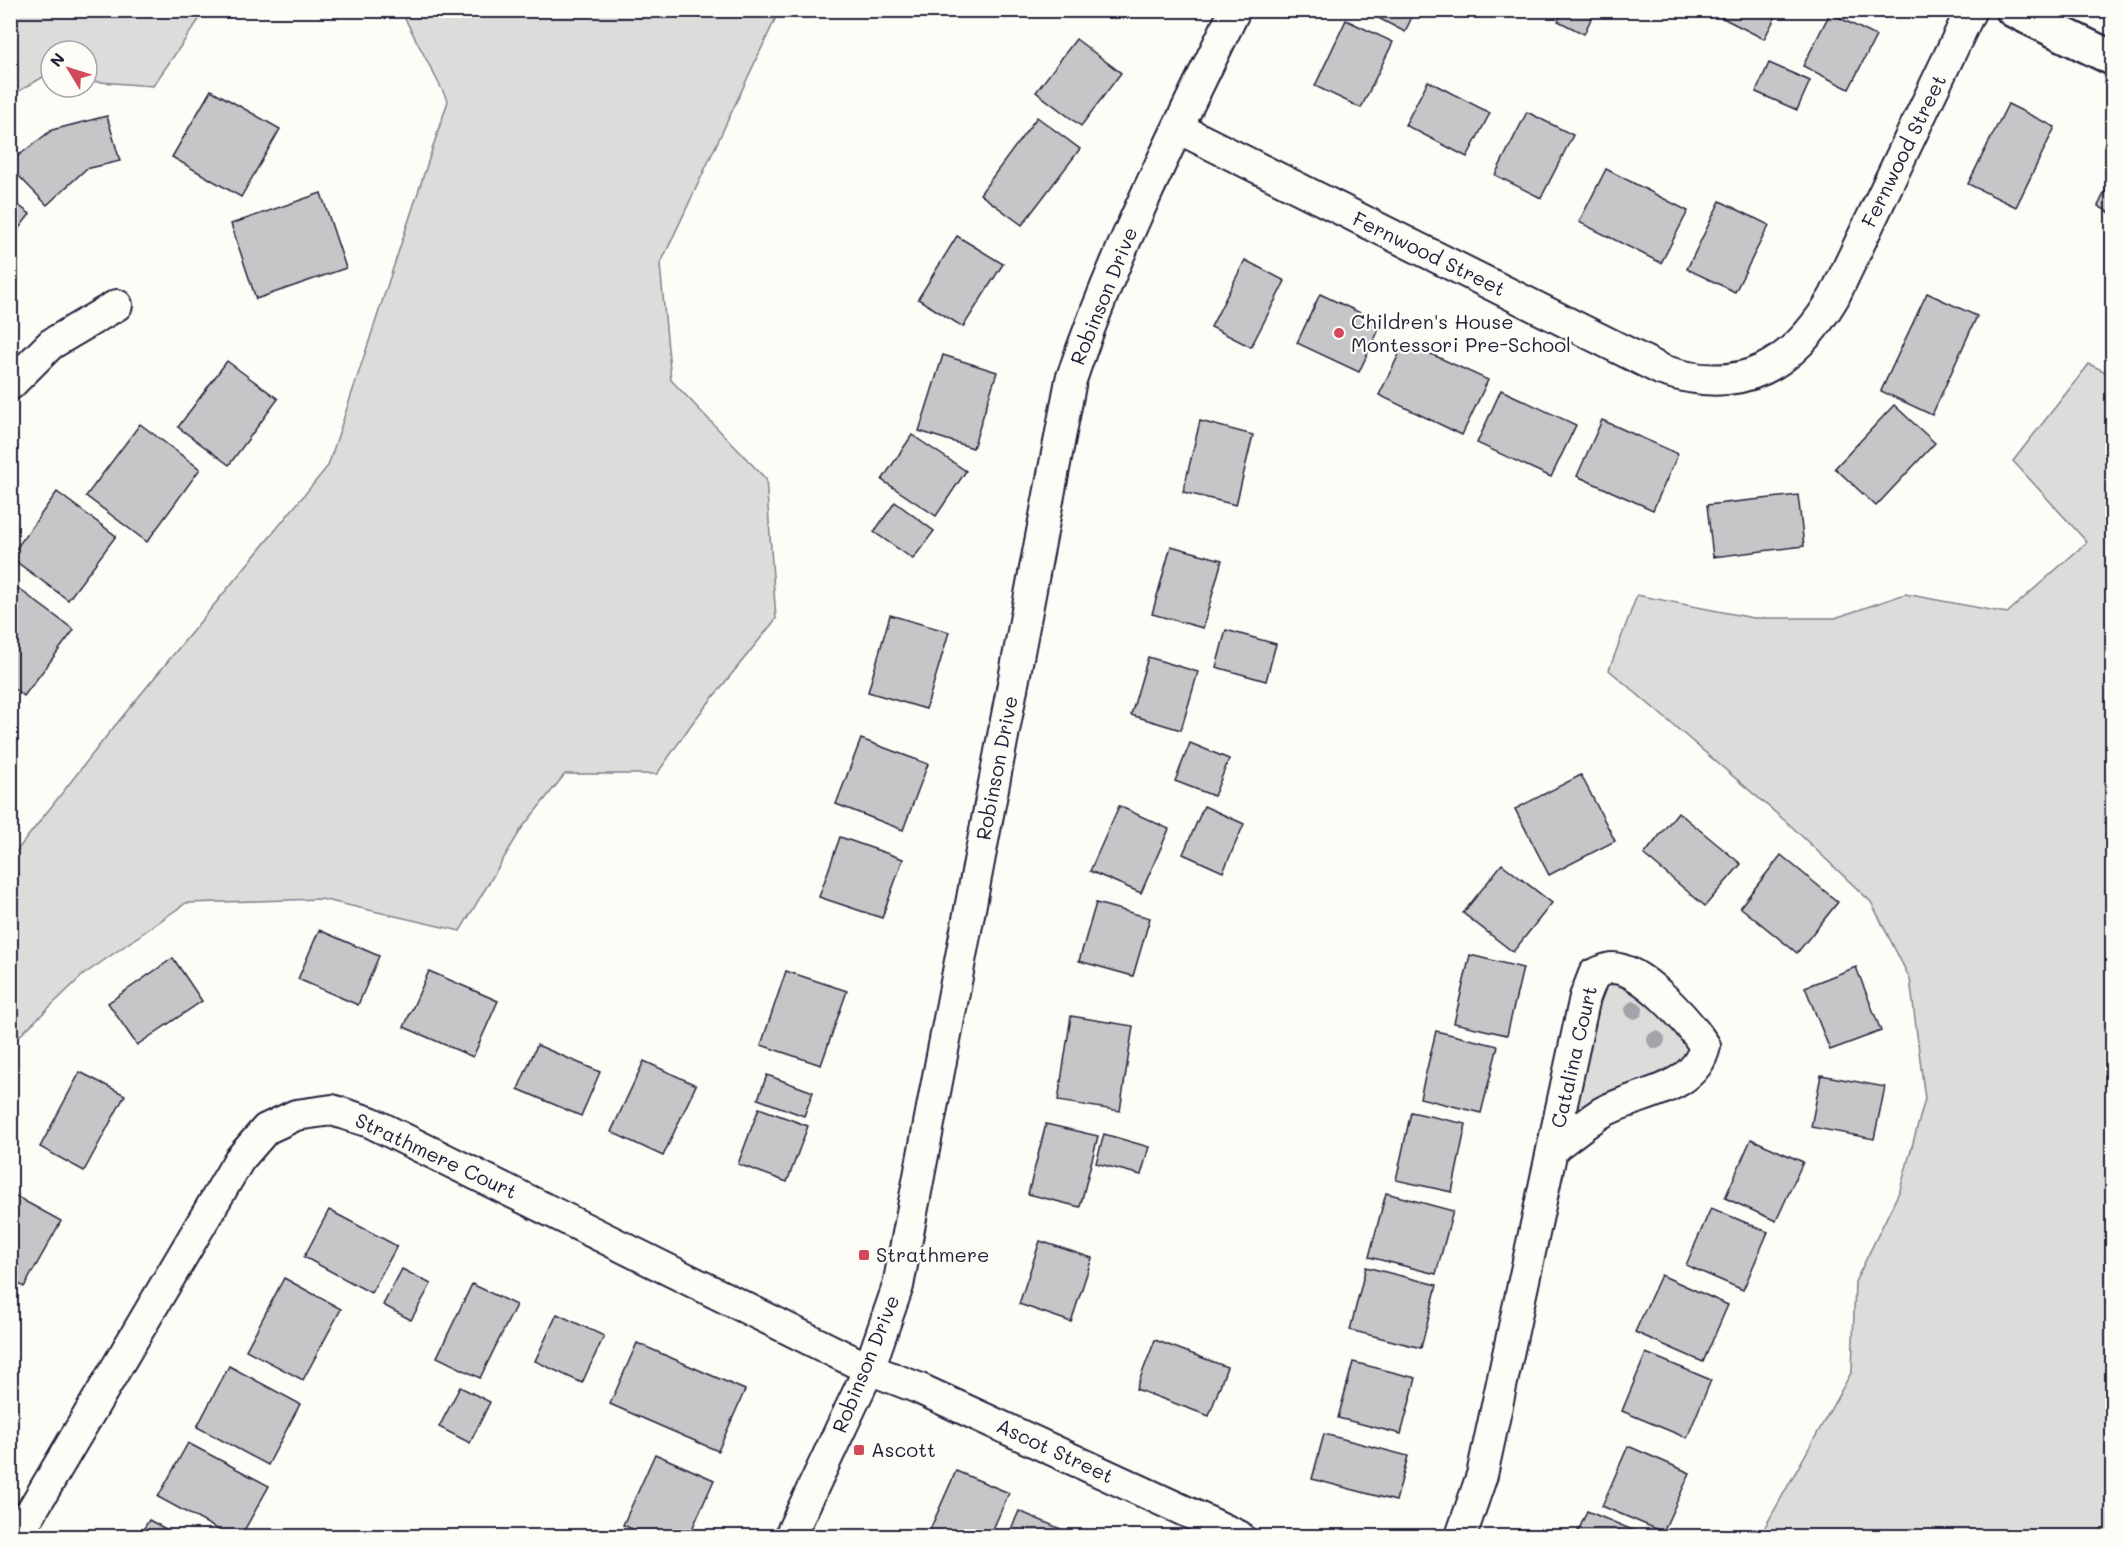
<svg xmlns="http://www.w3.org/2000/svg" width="2123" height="1547" font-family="Mali,sans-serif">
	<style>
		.green { fill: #dddcdb; stroke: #807f8b; stroke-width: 1.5 }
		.building { fill: #c6c6c8; stroke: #22223b; stroke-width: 1.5 }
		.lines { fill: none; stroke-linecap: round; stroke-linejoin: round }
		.street-casing { stroke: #22223b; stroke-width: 34 }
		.secondary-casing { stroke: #22223b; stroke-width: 38 }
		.street { stroke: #fdfcf7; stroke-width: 30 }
		.secondary { stroke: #fdfcf7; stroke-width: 33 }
		.tree { fill: #a3a3aa }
		.poi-dot { fill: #d1495b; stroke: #fdfcf7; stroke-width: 2 }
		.labels { text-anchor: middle; stroke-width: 4.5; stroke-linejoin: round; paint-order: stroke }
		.street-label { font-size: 20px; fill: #22223b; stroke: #fdfcf7 }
		.poi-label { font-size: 20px; fill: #22223b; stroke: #fdfcf7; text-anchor: start }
	</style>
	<rect width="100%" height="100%" fill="#fdfcf7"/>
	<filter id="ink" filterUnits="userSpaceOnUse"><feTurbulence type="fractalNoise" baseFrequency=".0167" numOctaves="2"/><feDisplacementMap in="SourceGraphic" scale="12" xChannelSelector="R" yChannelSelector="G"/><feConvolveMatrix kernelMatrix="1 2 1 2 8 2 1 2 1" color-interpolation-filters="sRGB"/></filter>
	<g filter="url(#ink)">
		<g class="green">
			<polygon points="10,11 11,10 205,11 153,86 87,81 87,51 51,51 51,78 43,77 11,96"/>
			<polygon points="401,11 779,11 660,265 671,380 766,479 776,619 693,722 657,774 565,774 522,828 460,931 321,899 186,903 83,975 11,1044 11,858 109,733 328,466 448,101"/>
			<polygon points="2089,364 2112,375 2112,1536 1760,1536 1852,1371 1855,1282 1900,1190 1925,1099 1910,979 1871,902 1790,825 1609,670 1637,595 1753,618 1835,618 1905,594 2007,613 2087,542 2013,461"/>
			<polygon points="1627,975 1699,1056 1556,1143 1597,977"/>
		</g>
		<g class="building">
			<polygon points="1363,10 1415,10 1405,32"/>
			<polygon points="1564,10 1595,10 1584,34 1558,21"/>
			<polygon points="1707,10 1779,10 1764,39"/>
			<polygon points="1830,13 1876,36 1849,89 1803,66"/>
			<polygon points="1346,20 1393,42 1361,108 1315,86"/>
			<polygon points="1076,39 1121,73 1081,126 1036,92"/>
			<polygon points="1769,63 1810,81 1797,110 1756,92"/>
			<polygon points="1428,81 1490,113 1467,157 1405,125"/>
			<polygon points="211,90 280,129 241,197 172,157"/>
			<polygon points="2008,104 2055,127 2016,207 1968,184"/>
			<polygon points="1527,112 1573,135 1541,198 1495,175"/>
			<polygon points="107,116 120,161 86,169 47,205 10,167 10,162 52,130"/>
			<polygon points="1037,117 1080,149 1022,225 980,194"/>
			<polygon points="1606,169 1688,211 1661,263 1579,222"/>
			<polygon points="2112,177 2112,214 2098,206"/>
			<polygon points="321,193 346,268 256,299 231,224"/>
			<polygon points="10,199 30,214 10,240"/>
			<polygon points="1720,201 1769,225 1735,292 1687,269"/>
			<polygon points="957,236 1003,264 963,327 918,299"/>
			<polygon points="1245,260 1285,281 1251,347 1211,327"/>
			<polygon points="1927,293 1977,316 1932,415 1881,391"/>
			<polygon points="1320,294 1382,323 1359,372 1297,343"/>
			<polygon points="1405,342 1488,380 1462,435 1379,395"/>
			<polygon points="943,355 997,372 973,448 919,431"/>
			<polygon points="227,361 278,399 229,465 178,427"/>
			<polygon points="1501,390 1576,425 1551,477 1477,443"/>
			<polygon points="1894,405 1935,443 1876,506 1835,468"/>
			<polygon points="1602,420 1678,454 1653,510 1577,476"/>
			<polygon points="1200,421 1253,435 1236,505 1183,492"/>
			<polygon points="140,424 200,469 147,542 86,496"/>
			<polygon points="912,435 966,471 936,516 882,480"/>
			<polygon points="57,492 116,536 68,600 10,557"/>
			<polygon points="1798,495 1804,546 1713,557 1707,505"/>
			<polygon points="895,502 934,531 913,559 874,532"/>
			<polygon points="1171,546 1222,560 1203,628 1152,614"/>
			<polygon points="11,583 74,630 24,696 10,686"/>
			<polygon points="890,615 949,632 926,709 868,692"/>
			<polygon points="1226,630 1276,644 1266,681 1216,667"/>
			<polygon points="1148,657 1198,672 1181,730 1131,715"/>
			<polygon points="861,739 928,764 903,830 836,804"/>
			<polygon points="1190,743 1229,759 1214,796 1175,781"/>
			<polygon points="1581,775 1615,841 1549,875 1515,809"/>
			<polygon points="1119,806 1169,829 1141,893 1090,871"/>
			<polygon points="1204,806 1244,824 1223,872 1183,854"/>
			<polygon points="1678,812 1741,864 1705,906 1644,855"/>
			<polygon points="840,837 903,859 882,918 819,897"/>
			<polygon points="1781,855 1838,902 1797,953 1740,907"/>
			<polygon points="1502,864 1552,903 1513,952 1463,913"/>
			<polygon points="1096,903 1150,918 1133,976 1079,961"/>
			<polygon points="319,930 379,956 358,1005 298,979"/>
			<polygon points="1470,955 1523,968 1507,1035 1454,1023"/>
			<polygon points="173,958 202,1001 137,1045 108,1003"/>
			<polygon points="1856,967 1881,1031 1830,1050 1805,987"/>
			<polygon points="429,971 498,1001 473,1057 404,1027"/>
			<polygon points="786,971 847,991 821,1065 761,1045"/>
			<polygon points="1071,1016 1133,1026 1120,1111 1058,1101"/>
			<polygon points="1436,1031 1498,1046 1481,1113 1420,1098"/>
			<polygon points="537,1045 600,1072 581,1116 518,1089"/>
			<polygon points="644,1061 696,1085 663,1156 611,1132"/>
			<polygon points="80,1072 125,1095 84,1171 40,1147"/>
			<polygon points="767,1075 813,1092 804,1116 758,1099"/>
			<polygon points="1821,1075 1885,1087 1874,1139 1811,1127"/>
			<polygon points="759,1108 808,1126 787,1182 738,1164"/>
			<polygon points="1411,1112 1466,1124 1452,1192 1396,1180"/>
			<polygon points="1046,1124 1098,1136 1080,1207 1028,1194"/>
			<polygon points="1104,1134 1149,1147 1141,1175 1096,1163"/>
			<polygon points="1751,1139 1803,1162 1776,1221 1725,1198"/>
			<polygon points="10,1193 61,1221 24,1287 10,1279"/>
			<polygon points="1386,1193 1453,1211 1436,1274 1369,1257"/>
			<polygon points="1711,1208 1768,1232 1743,1290 1686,1265"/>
			<polygon points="329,1210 397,1246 371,1293 304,1257"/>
			<polygon points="1040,1241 1092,1258 1071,1322 1019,1304"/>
			<polygon points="1366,1267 1437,1285 1421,1348 1350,1330"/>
			<polygon points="402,1269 431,1284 411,1320 383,1305"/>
			<polygon points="1661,1275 1728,1305 1703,1362 1635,1332"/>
			<polygon points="284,1278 341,1309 303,1380 246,1350"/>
			<polygon points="472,1284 516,1305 480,1378 437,1357"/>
			<polygon points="557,1314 604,1336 582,1383 535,1361"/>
			<polygon points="1155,1340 1227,1367 1209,1416 1136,1389"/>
			<polygon points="637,1343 745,1390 718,1451 610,1404"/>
			<polygon points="1646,1353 1711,1380 1687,1438 1622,1411"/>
			<polygon points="1353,1362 1416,1378 1401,1434 1338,1418"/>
			<polygon points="229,1366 300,1404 268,1465 197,1427"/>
			<polygon points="460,1387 490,1402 470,1443 439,1427"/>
			<polygon points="1324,1434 1408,1456 1396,1501 1312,1479"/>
			<polygon points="188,1443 269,1486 241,1536 230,1536 158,1497"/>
			<polygon points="1628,1446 1690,1473 1663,1532 1602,1506"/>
			<polygon points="655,1454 714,1480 689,1536 649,1536 623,1525"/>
			<polygon points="956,1471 1009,1493 990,1536 934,1536 928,1534"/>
			<polygon points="1019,1511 1061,1529 1057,1536 1008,1536"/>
			<polygon points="1587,1511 1647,1536 1576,1536"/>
			<polygon points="149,1520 179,1536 139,1536"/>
		</g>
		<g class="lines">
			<defs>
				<g id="street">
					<path d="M1178,128L1662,370C1742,397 1793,366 1834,297L1971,10"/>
					<polyline points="10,385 51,344 117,305"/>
					<polyline points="17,1536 239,1160 266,1129 296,1115 332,1110 370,1122 869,1369 918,1388 1239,1536"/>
					<path d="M790,1536L869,1369L898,1286L1071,380C1114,252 1176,132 1235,10"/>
					<path d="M1461,1536L1482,1475L1585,997L1594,974C1600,972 1607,968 1612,968C1642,968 1689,1022 1705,1046C1695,1092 1635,1093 1601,1113C1584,1124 1568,1137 1552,1149"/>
				</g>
				<polyline id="secondary" points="2013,10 2112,58"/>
			</defs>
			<use href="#street" class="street-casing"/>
			<use href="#secondary" class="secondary-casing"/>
			<use href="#street" class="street"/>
			<use href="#secondary" class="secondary"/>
		</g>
		<g class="tree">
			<circle cx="1634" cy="1010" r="9"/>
			<circle cx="1656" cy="1040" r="9"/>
		</g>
	</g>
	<g class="poi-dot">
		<circle cx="1339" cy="333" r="6"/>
		<rect x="858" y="1249" width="12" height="12" rx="3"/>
		<rect x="853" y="1444" width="12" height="12" rx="3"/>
	</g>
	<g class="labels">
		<g class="street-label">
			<text transform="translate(1904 151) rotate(-64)" y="7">Fernwood Street</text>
			<text transform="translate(1429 254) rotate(26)" y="7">Fernwood Street</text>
			<text transform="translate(1104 296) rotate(-68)" y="7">Robinson Drive</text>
			<text transform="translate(997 768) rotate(-79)" y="7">Robinson Drive</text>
			<text transform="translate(1574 1057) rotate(-77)" y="7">Catalina Court</text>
			<text transform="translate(436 1156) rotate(25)" y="7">Strathmere Court</text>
			<text transform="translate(866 1364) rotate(-68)" y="7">Robinson Drive</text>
			<text transform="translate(1055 1451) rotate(25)" y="7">Ascot Street</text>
		</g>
		<g class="poi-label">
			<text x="1351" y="329">Children's House<tspan x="1351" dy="23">Montessori Pre-School</tspan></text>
			<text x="876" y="1262">Strathmere</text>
			<text x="871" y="1457">Ascott</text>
		</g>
	</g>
	<rect width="2123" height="1547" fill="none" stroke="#fdfcf7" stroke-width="36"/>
	<rect x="18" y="18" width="2087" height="1511" fill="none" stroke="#22223b" stroke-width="2" filter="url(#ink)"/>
	<g transform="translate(69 69) rotate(308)"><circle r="28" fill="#fdfcf7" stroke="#a5a5ac" stroke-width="1.5"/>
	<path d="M0-4.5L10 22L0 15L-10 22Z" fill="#d1495b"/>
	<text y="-9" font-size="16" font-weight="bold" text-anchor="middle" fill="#22223b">N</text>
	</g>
</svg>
